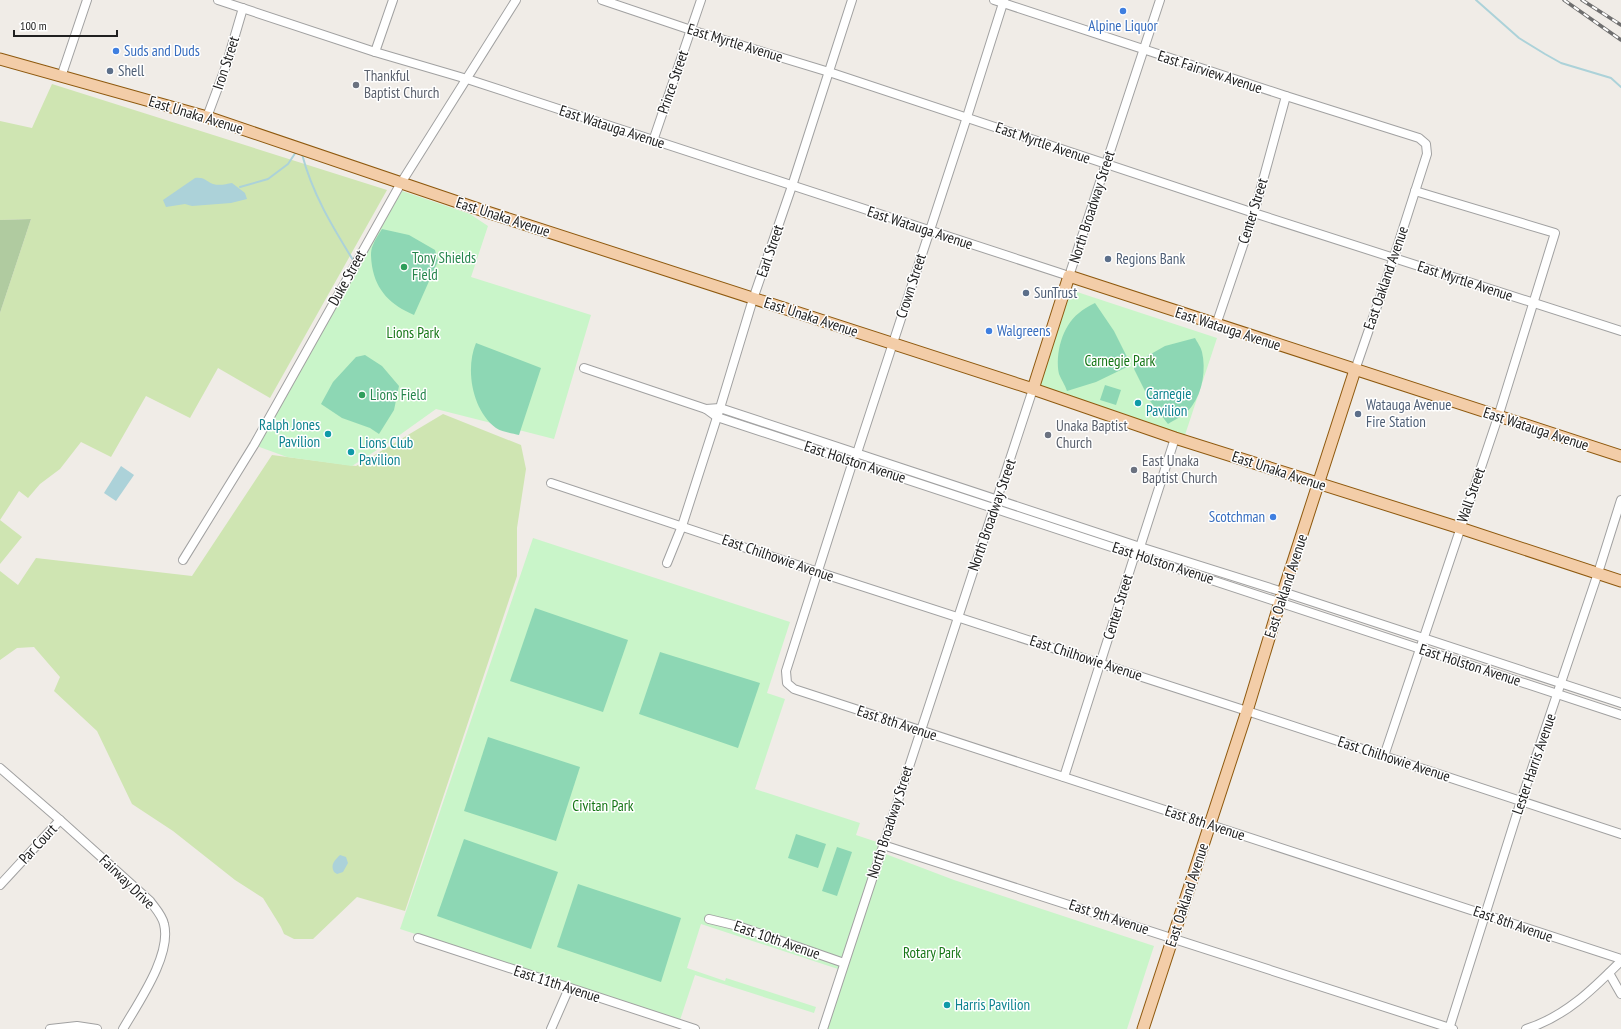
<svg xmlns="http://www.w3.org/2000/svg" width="1621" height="1029" font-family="'PT Sans Narrow',sans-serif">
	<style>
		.grass { fill: #cfe5b2 }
		.forest { fill: #b0cba0 }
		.park { fill: #c9f5c9 }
		.pitch { fill: #8dd7b4 }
		.water { fill: #acd2d9 }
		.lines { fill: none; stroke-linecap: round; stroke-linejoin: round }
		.stream { stroke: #acd2d9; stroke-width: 2 }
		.minor-casing { stroke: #a1a1a1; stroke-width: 10 }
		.major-casing { stroke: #8e590e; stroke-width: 13 }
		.minor { stroke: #fff; stroke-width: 8 }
		.major { stroke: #f3cda8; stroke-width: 11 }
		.rail-casing { stroke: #6e6e6e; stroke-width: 3.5 }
		.rail { stroke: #fff; stroke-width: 2; stroke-dasharray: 6; stroke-linecap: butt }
		.shop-dot { fill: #3f7fe0; stroke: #fff; stroke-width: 1.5 }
		.service-dot { fill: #5c6f8a; stroke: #fff; stroke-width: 1.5 }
		.worship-dot { fill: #6b7280; stroke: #fff; stroke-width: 1.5 }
		.leisure-dot { fill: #2e9e5b; stroke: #fff; stroke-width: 1.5 }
		.culture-dot { fill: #0f9aa8; stroke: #fff; stroke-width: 1.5 }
		.labels { text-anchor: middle; stroke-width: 3; stroke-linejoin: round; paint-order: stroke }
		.shop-label { font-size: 15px; fill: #366cbe; stroke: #fff; text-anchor: start }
		.street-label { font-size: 15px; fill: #202020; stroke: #fff }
		.service-label { font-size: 15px; fill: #4e5e75; stroke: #fff; text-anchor: start }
		.worship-label { font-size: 15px; fill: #5b616d; stroke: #fff; text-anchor: start }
		.leisure-label { font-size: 15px; fill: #27864d; stroke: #fff; text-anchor: start }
		.park-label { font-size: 15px; fill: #167616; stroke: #fff }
		.culture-label { font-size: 15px; fill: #0d838f; stroke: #fff; text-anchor: start }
	</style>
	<rect width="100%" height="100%" fill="#f0ece7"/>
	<g class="grass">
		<polygon points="52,84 387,190 270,398 218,368 190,418 146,396 111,457 81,442 60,469 40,484 28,498 19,491 0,520 22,537 0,564 0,313 31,219 0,220 0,121 32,128"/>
		<polygon points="443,414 521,445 526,469 517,528 517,576 405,911 357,897 313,939 294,939 284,934 281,927 263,898 235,880 173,831 132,804 97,731 54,691 60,677 34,647 17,648 0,660 0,571 18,585 36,558 192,576 272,455 356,466"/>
	</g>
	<polygon class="forest" points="31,219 0,313 0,220"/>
	<g class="park">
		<polygon points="402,191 470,214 488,226 471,277 591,315 554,439 436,409 394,439 352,466 287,457 254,445"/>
		<polygon points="1071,290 1217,338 1184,438 1039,389"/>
		<polygon points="533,538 790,622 767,693 785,699 755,789 860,823 856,835 880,843 838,969 701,924 687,968 725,981 726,978 816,1007 814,1013 695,975 680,1020 400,929"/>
		<polygon points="883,853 954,880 1154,946 1127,1029 826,1029"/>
	</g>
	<g class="pitch">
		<path d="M382,229L409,235L435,250L438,261L414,315C391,305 376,291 372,266C371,259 370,251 373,245C375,239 379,234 382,229Z"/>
		<path d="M1095,303L1114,331L1129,361L1127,367L1096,382L1067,391C1065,385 1061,379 1059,374C1055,354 1062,326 1079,313C1083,309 1089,306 1095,303Z"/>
		<path d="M1195,338C1197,342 1201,347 1202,352C1206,369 1203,391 1192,406C1187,414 1176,419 1168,424L1150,401L1134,369L1135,363L1165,346Z"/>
		<path d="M476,343L541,368L519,435C512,433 502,432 496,428C472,410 465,369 476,343Z"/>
		<polygon points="365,355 382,366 399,386 394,410 379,434 370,428 342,418 321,404 333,382 356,357"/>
		<polygon points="1105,385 1121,390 1116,405 1100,400"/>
		<polygon points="535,608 628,640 603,712 510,681"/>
		<polygon points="660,652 760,683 738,748 639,714"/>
		<polygon points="488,737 580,767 556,841 464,811"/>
		<polygon points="796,834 826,844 818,868 788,858"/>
		<polygon points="464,839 558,872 531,949 437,916"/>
		<polygon points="837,847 852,852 837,896 822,891"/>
		<polygon points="578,884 681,918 661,982 557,947"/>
	</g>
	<g class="water">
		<path d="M195,178C205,177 205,181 213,184C220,186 226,184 232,183L245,193L247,199L231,203L192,206L185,204L166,207L163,200Z"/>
		<polygon points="121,466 134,475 116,501 104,493"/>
		<path d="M340,855L346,857L348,863L343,872L337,874L334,872C330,864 335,860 340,855Z"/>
	</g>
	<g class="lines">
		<g class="stream">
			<polyline points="1476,0 1519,38 1545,54 1561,63 1611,78 1621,87"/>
			<path d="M302,154C312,193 332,226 353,260"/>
			<polyline points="240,187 268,179 288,164 296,152"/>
		</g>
		<defs>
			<g id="minor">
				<polyline points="218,0 375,52 467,79 1069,276 1160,0"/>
				<polyline points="602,0 691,30 829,72 1254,213 1621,331"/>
				<polyline points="994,0 1286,96 1419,138 1426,144 1427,154 1394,257 1355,370"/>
				<polyline points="1004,0 967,117 857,453 853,461 786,671 787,683 794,689 1621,959"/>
				<polyline points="375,52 393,0"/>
				<polyline points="61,77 87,0"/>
				<polyline points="207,117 226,66 243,8"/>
				<polyline points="653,141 701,0"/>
				<polyline points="1216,325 1254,213 1286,96"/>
				<polyline points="584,368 706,409 717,417 1621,715"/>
				<polyline points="706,409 720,408 1140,547 1283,592 1621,703"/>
				<polyline points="551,483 818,572 1247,711 1621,834"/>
				<polyline points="183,560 254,445 401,183 516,0"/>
				<polyline points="667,563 682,526 720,408 753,299 792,186 852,0"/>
				<polyline points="1384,756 1498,417 1555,233 1415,191"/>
				<path d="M0,768L60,820L150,901C155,908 162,915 164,924C172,955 138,1003 123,1029"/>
				<polyline points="1064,777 1135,554 1140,547 1175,438"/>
				<polyline points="883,845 1453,1029"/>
				<polyline points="0,885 60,820"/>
				<polyline points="709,919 738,926 844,963"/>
				<polyline points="418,938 695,1029"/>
				<polyline points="1609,973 1621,994"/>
				<polyline points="50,1029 77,1026 97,1029"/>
				<polyline points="551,1029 569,988"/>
				<polyline points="823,1029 1033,389"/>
				<polyline points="1449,1029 1521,801 1598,573 1621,500"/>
				<path d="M1526,1029C1565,1017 1593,989 1621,961"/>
			</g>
			<g id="major">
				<polyline points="0,59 207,117 487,212 1033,389 1175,438 1460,528 1621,581"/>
				<polyline points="1033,389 1069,276 1621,456"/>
				<polyline points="1143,1029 1247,711 1280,602 1355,370"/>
			</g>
		</defs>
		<use href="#minor" class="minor-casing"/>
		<use href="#major" class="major-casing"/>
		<use href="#minor" class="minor"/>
		<use href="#major" class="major"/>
		<defs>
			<g id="rail">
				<polyline points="1564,0 1621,40"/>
				<polyline points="1582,0 1621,25"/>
			</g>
		</defs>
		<use href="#rail" class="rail-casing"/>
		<use href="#rail" class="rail"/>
	</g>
	<g class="shop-dot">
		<circle cx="1123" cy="11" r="4"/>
		<circle cx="116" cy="51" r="4"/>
		<circle cx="989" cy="331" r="4"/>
		<circle cx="1273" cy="517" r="4"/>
	</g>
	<g class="service-dot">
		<circle cx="110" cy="71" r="4"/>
		<circle cx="1108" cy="259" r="4"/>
		<circle cx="1026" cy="293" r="4"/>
		<circle cx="1358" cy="414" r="4"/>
	</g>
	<g class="worship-dot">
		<circle cx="356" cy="85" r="4"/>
		<circle cx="1048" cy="435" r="4"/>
		<circle cx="1134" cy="470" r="4"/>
	</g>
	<g class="leisure-dot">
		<circle cx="404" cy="267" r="4"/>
		<circle cx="362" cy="395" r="4"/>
	</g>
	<g class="culture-dot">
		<circle cx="1138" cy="403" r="4"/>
		<circle cx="328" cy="434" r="4"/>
		<circle cx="351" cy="452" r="4"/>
		<circle cx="947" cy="1005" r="4"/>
	</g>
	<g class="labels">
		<g class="shop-label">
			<text x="1123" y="31" text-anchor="middle">Alpine Liquor</text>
			<text x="124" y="56">Suds and Duds</text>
			<text x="997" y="336">Walgreens</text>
			<text x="1265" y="522" text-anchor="end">Scotchman</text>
		</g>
		<g class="street-label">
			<text transform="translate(735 43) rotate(17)" y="5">East Myrtle Avenue</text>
			<text transform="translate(226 63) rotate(-72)" y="5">Iron Street</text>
			<text transform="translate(1210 72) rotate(18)" y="5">East Fairview Avenue</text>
			<text transform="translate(673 82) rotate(-71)" y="5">Prince Street</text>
			<text transform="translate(196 115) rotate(17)" y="5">East Unaka Avenue</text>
			<text transform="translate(612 127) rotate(18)" y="5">East Watauga Avenue</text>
			<text transform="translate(1043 143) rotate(19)" y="5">East Myrtle Avenue</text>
			<text transform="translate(1092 207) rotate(-72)" y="5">North Broadway Street</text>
			<text transform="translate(1253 211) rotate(-73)" y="5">Center Street</text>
			<text transform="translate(503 217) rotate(18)" y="5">East Unaka Avenue</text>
			<text transform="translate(920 228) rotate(18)" y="5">East Watauga Avenue</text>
			<text transform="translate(770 251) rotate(-71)" y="5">Earl Street</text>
			<text transform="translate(347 278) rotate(-61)" y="5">Duke Street</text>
			<text transform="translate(1386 278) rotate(-71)" y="5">East Oakland Avenue</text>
			<text transform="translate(1465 281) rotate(18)" y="5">East Myrtle Avenue</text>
			<text transform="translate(911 286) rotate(-72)" y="5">Crown Street</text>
			<text transform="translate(811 317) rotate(18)" y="5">East Unaka Avenue</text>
			<text transform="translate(1228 329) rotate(18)" y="5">East Watauga Avenue</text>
			<text transform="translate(1536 429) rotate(18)" y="5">East Watauga Avenue</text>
			<text transform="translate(855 462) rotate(18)" y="5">East Holston Avenue</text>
			<text transform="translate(1279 471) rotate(18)" y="5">East Unaka Avenue</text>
			<text transform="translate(1471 495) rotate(-71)" y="5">Wall Street</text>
			<text transform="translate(992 515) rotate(-71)" y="5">North Broadway Street</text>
			<text transform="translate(778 558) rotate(19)" y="5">East Chilhowie Avenue</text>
			<text transform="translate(1163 563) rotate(18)" y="5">East Holston Avenue</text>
			<text transform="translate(1286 586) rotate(-72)" y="5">East Oakland Avenue</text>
			<text transform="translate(1118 607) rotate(-73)" y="5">Center Street</text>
			<text transform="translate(1086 658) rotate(18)" y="5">East Chilhowie Avenue</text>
			<text transform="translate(1470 665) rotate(18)" y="5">East Holston Avenue</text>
			<text transform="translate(897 723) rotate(18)" y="5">East 8th Avenue</text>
			<text transform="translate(1394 759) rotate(18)" y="5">East Chilhowie Avenue</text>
			<text transform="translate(1534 764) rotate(-71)" y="5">Lester Harris Avenue</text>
			<text transform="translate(890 822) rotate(-72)" y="5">North Broadway Street</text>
			<text transform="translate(1205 823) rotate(18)" y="5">East 8th Avenue</text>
			<text transform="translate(38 844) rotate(-47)" y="5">Par Court</text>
			<text transform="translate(127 882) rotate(44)" y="5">Fairway Drive</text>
			<text transform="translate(1187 895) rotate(-72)" y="5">East Oakland Avenue</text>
			<text transform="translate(1109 917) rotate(18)" y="5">East 9th Avenue</text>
			<text transform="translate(1513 924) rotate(19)" y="5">East 8th Avenue</text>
			<text transform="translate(777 940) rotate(19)" y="5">East 10th Avenue</text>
			<text transform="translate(557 984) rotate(18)" y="5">East 11th Avenue</text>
		</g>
		<g class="service-label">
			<text x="118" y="76">Shell</text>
			<text x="1116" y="264">Regions Bank</text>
			<text x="1034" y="298">SunTrust</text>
			<text x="1366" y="410">Watauga Avenue<tspan x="1366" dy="17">Fire Station</tspan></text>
		</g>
		<g class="worship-label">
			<text x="364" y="81">Thankful<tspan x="364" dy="17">Baptist Church</tspan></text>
			<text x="1056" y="431">Unaka Baptist<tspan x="1056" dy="17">Church</tspan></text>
			<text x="1142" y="466">East Unaka<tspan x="1142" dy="17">Baptist Church</tspan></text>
		</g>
		<g class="leisure-label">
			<text x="412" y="263">Tony Shields<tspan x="412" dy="17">Field</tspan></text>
			<text x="370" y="400">Lions Field</text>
		</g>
		<g class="park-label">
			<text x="413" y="338">Lions Park</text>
			<text x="1120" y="366">Carnegie Park</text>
			<text x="603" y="811">Civitan Park</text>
			<text x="932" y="958">Rotary Park</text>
		</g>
		<g class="culture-label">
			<text x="1146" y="399">Carnegie<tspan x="1146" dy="17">Pavilion</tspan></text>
			<text x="320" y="430" text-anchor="end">Ralph Jones<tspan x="320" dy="17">Pavilion</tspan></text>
			<text x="359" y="448">Lions Club<tspan x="359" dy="17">Pavilion</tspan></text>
			<text x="955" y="1010">Harris Pavilion</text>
		</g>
	</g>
	<path d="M14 30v6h103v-6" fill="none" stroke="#202020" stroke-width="2"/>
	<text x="20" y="30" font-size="12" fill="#202020" stroke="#ffffff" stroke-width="3" paint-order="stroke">100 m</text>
</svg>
